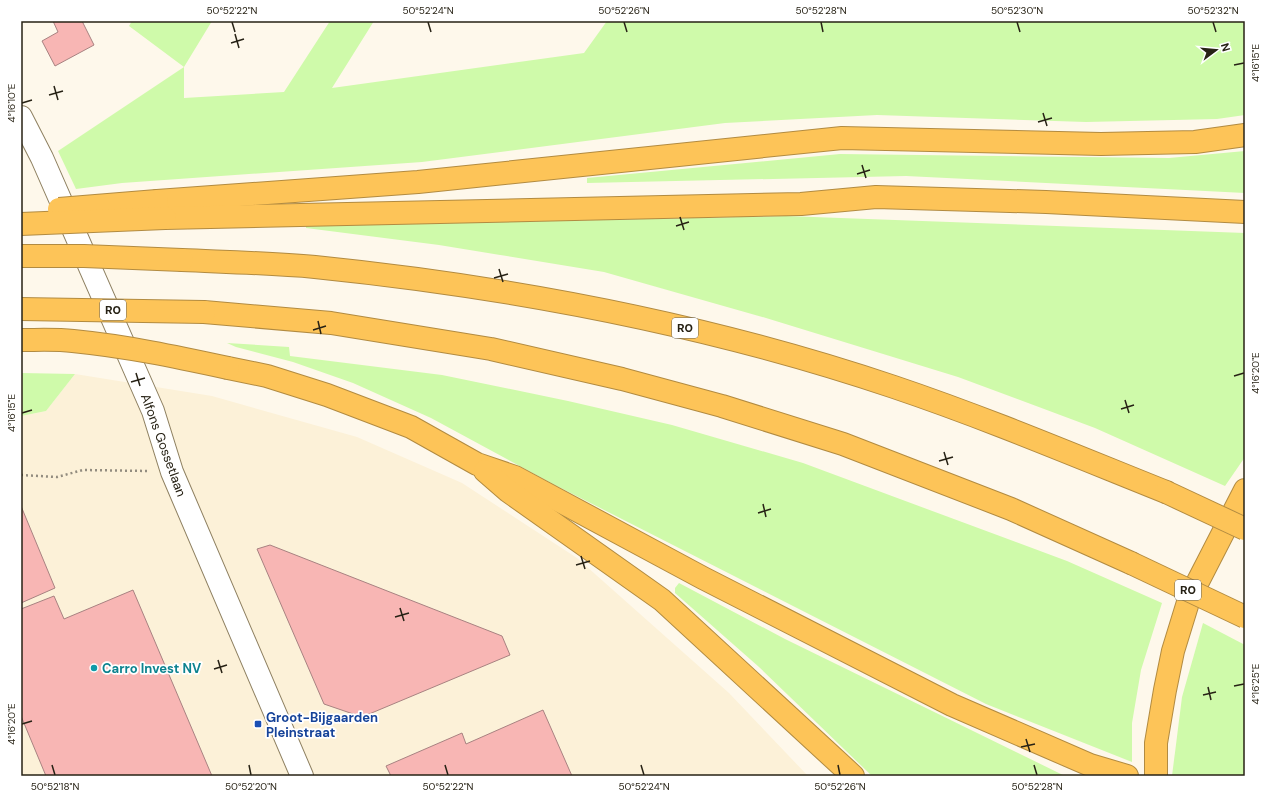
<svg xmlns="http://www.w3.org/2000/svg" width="1266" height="797" font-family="'DM Sans',sans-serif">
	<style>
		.built { fill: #fcf1d8 }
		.green { fill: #cffaaa }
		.building { fill: #f8b6b4; stroke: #a88281 }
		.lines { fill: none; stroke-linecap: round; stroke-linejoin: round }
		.minor-casing { stroke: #8e8061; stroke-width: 24 }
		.highway-casing { stroke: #b28b41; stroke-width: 24 }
		.path { stroke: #928c7f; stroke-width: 2.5; stroke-dasharray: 2 3; stroke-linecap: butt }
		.minor { stroke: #fff; stroke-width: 22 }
		.highway { stroke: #fdc458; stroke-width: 22 }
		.highway-bridge-casing { stroke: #b28b41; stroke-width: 24; stroke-linecap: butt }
		.highway-bridge { stroke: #fdc458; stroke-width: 22 }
		.ticks { fill: none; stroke: #272215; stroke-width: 1.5 }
		.culture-dot { fill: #0f9aa8; stroke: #fff; stroke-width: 1.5 }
		.transit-dot { fill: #1a4fb4; stroke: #fff; stroke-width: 1.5 }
		.labels { text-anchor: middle; stroke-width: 3.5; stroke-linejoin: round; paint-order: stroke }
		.shield { fill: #fff; stroke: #68645b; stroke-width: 1 }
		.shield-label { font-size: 12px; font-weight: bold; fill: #272215 }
		.street-label { font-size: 13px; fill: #272215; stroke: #fff }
		.culture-label { font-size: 13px; font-weight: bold; fill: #0d838f; stroke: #fff; text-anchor: start }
		.transit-label { font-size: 13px; font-weight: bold; fill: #164399; stroke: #fff; text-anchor: start }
		.neatline { fill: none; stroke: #272215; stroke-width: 1.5 }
		.ticks-label { font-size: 10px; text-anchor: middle; fill: #272215 }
	</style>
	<rect width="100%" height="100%" fill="#fef8eb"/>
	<polygon class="built" points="75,374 212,396 357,437 462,483 577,558 729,693 808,776 21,776 21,416 46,411"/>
	<g class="green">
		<polygon points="132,21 212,21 184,67 184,98 284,92 330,21 374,21 332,88 584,53 607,21 1245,21 1245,115 1217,119 1086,122 877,115 725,123 422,162 122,183 76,189 58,151 184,67 129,26"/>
		<polygon points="1245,151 1245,193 906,176 587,183 587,178 840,154 1169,158"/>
		<polygon points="786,216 1245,233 1245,457 1225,486 1095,428 958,377 766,318 604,272 439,245 306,228 306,226"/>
		<polygon points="227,343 289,347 290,356 442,375 568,401 672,425 803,463 1067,561 1162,603 1141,670 1132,723 1132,762 986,704 551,483 431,418 353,383 293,362 236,347"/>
		<polygon points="21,373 75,374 46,411 21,416"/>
		<polygon points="679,583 785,639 1065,776 872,776 759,667 675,593 675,588"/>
		<polygon points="1203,623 1245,645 1245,776 1172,776 1182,697"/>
	</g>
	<g class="building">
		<polygon points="53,21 82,21 94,45 55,66 42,41 58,32"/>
		<polygon points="21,506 55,588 21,603"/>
		<polygon points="270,545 502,636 510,655 362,717 324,704 257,549"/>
		<polygon points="133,590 212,776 46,776 21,716 21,609 54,596 64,619"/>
		<polygon points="543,710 572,776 391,776 386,766 462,733 466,744"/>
	</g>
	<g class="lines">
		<defs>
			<polyline id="minor" points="21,117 42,158 153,411 172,472 302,776"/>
			<g id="highway">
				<polyline points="157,201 418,182 842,138 1101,144 1195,142 1245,135"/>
				<polyline points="165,218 801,204 876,197 1046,202 1245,212"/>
				<path d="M182,260C226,262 271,263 315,267C511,287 707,324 894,387C986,418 1076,456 1166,492"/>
				<polyline points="204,312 331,323 491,349 622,379 722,406 843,444 1011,509 1131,563"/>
				<polyline points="228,368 267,376 327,395 411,427 477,464 515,477 703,578 952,705 1090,765 1127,776"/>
				<polyline points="485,471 508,491 662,600 853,776"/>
				<polyline points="1156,776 1156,743 1165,690 1173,651 1189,599 1245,490"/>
			</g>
		</defs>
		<use href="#minor" class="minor-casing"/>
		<use href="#highway" class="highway-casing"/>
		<polyline class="path" points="21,475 57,477 83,470 150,471"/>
		<use href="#minor" class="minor"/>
		<use href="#highway" class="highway"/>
		<defs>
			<g id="highway-bridge">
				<polyline points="59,209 157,201"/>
				<polyline points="21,224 165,218"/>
				<polyline points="21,256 84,256 182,260"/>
				<polyline points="21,309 204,312"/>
				<path d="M21,340C38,340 56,339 73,341C125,346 177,357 228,368"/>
				<polyline points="1166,492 1245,529"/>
				<polyline points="1131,563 1245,617"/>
			</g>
		</defs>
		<use href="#highway-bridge" class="highway-bridge-casing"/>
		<use href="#highway-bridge" class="highway-bridge"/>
	</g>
	<path class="ticks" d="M232,22L235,32M428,22L431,32M624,22L627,32M821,22L823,32M1017,22L1020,32M1213,22L1216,32M235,34L239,48M231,43L244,39M1234,65L1244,63M54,86L58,100M49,95L63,91M22,103L32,100M1043,113L1047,126M1038,122L1052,118M862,165L866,178M857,174L870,170M680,217L684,230M676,226L689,222M499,269L503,282M494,278L508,274M318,321L321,334M313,330L326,326M136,373L140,386M1234,376L1244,373M131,382L145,378M1125,400L1129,413M1121,409L1134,405M22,413L32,410M944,452L948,465M939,461L953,457M763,504L766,517M758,513L771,509M581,556L585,569M576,565L590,561M400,608L404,621M395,617L409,613M218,660L222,673M214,669L227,665M1234,686L1244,684M1208,687L1211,700M1203,695L1216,692M22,724L32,721M1026,739L1030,752M1021,747L1035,744M52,765L55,775M249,765L251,775M445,765L448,775M641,765L644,775M838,765L840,775M1034,765L1037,775"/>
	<circle class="culture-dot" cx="94" cy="668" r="4"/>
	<rect class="transit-dot" x="254" y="720" width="8" height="8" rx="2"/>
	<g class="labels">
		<g class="shield">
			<rect x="100" y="300" width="26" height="20" rx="3"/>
			<rect x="672" y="318" width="26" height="20" rx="3"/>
			<rect x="1175" y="580" width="26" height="20" rx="3"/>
		</g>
		<g class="shield-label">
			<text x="113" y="314">R0</text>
			<text x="685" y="332">R0</text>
			<text x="1188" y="594">R0</text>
		</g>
		<g class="street-label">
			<text transform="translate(164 445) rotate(70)" y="5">Alfons Gossetlaan</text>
		</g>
		<g class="culture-label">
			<text x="102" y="673">Carro Invest NV</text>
		</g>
		<g class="transit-label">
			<text x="266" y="722">Groot-Bijgaarden<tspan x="266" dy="15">Pleinstraat</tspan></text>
		</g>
	</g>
	<rect width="1266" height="797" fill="none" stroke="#ffffff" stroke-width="44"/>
	<g transform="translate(1216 50) rotate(74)" stroke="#ffffff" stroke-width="3" paint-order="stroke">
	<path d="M0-3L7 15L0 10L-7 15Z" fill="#272215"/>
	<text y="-6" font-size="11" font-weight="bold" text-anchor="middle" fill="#272215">N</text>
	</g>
	<rect x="22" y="22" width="1222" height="753" class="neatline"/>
	<g class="ticks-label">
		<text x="232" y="14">50°52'22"N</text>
		<text x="428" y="14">50°52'24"N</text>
		<text x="624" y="14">50°52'26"N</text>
		<text x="821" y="14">50°52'28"N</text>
		<text x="1017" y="14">50°52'30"N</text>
		<text x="1213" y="14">50°52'32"N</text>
		<text transform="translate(1255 63) rotate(-90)" y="4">4°16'15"E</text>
		<text transform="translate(11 103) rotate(-90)" y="4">4°16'10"E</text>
		<text transform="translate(1255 373) rotate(-90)" y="4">4°16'20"E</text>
		<text transform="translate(11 413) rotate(-90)" y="4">4°16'15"E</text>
		<text transform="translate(1255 684) rotate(-90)" y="4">4°16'25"E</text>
		<text transform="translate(11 724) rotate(-90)" y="4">4°16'20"E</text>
		<text x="55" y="790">50°52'18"N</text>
		<text x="251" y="790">50°52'20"N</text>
		<text x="448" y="790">50°52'22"N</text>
		<text x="644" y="790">50°52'24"N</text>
		<text x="840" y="790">50°52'26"N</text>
		<text x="1037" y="790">50°52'28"N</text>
	</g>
</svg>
